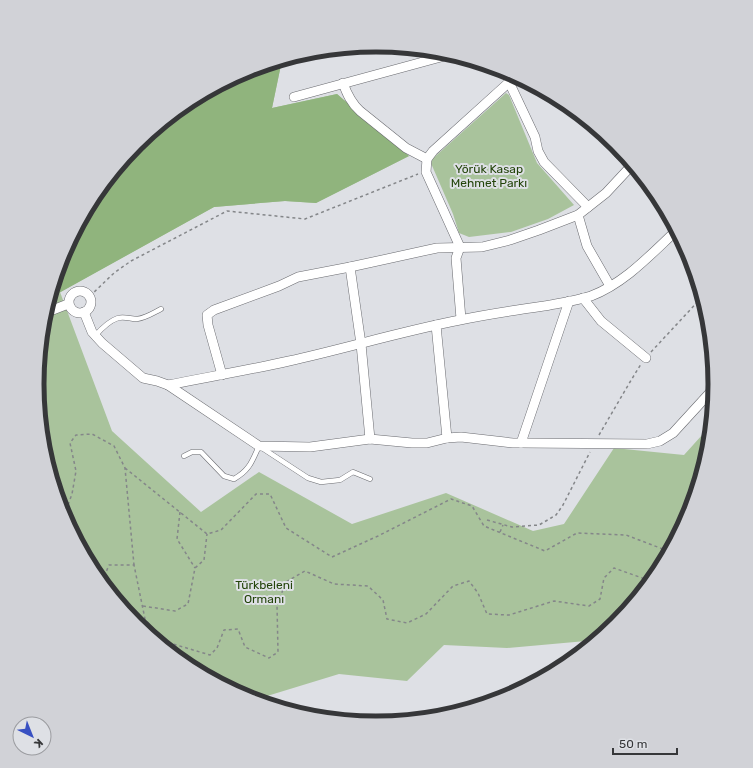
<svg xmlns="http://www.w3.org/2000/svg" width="753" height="768" font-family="Rubik,sans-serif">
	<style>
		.green { fill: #a9c39c }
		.forest { fill: #90b47d }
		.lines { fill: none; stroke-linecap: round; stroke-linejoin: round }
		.service-casing { stroke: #6a6b70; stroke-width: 5.5 }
		.minor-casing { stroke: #6a6b70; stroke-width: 10 }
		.path { stroke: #848689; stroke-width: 1.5; stroke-dasharray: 3 3; stroke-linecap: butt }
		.service { stroke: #fff; stroke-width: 4.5 }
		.minor { stroke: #fff; stroke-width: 9 }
		.labels { text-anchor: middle; stroke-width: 4; stroke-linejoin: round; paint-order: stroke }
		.park-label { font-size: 12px; fill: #23440a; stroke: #dee0e5 }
		.rim { fill: none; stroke: #363739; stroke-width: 5 }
	</style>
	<rect width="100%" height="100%" fill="#dee0e5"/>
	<g class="green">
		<polygon points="317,50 282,60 272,108 337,94 409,156 316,203 285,201 214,207 60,292 112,431 201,512 259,472 352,524 446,493 533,531 564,524 614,448 684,455 712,424 709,450 690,514 659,573 616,624 597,640 507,648 444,645 407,681 339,674 254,700 246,698 188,666 136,624 94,572 63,514 43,450 37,384 44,318 63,254 94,195 137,144 188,102 247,70 310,51"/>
		<polygon points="506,93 509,95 537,163 574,205 548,219 511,232 469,237 459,233 453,214 430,161"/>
	</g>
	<polygon class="forest" points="317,50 282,60 272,108 337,94 409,156 316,203 285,201 214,207 50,298 63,254 94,195 137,144 188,102 247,70 310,51"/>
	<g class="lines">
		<defs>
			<g id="service">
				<path d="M95,336C101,329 109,321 118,318C124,316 131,319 137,319C146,318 153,313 161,309"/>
				<path d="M184,456L192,452H201L224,476L234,479C250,470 252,461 259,446L308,478L321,482L340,480L353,472L370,479"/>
			</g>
			<g id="minor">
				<polyline points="509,82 535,137 538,151 544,162 588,207"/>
				<path d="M343,83C347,94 351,103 360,111L406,148L427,159"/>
				<polyline points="294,97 452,54"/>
				<polyline points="597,128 619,154 639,171"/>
				<polyline points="578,215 587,246 610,286"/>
				<polyline points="350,267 361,344 370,439"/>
				<circle cx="80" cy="302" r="11"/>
				<polyline points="583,298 601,321 646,358"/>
				<polyline points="84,312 92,332 102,343 143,378 157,381 168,385 259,446 310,447 370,439 412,443 427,443 447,438 461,437 513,443 521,443 569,301"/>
				<polyline points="45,313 68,304"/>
				<polyline points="461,319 456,258 460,247 426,172 427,159 433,151 516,76"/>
				<polyline points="436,325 447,438"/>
				<polyline points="222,375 208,325 207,315 214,310 279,286 298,277 350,267 437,248 482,247 510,240 539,230 578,215 606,193 633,164"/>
				<path d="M168,385C208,377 249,370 289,361C347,348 403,331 460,320C488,314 516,310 544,306C560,303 576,301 591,296C625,283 651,254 677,230"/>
				<polyline points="521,443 647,444 660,441 673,433 716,386"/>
			</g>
		</defs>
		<use href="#service" class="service-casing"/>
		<use href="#minor" class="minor-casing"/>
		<g class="path">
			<polyline points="90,296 114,273 131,261 227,211 305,219 418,174"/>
			<polyline points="651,352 703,296"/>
			<polyline points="599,435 630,382 641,364"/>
			<polyline points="125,468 207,534 221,530 256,494 270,494 286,528 332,557 378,536 451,499 472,506 484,526 545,551 577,533 626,535 668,551 670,551"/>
			<polyline points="180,512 177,539 195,568"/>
			<polyline points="64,516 72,494 76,471 70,443 76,435 92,434 114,446 125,468 134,565"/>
			<polyline points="487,520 512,527 539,525 551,518 556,515 563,505 590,452"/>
			<polyline points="500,532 503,525"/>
			<polyline points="102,582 109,565 134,565 145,619 163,641 210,655 217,648 224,630 238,629 245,647 269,658 278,652 277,605 286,582 305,571 334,584 368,586 383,600 387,619 407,623 426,614 453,586 469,581 478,593 487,614 509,615 554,601 589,606 600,599 604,578 614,568 645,579 650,583"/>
			<polyline points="143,606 175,611 188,604 195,568 204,560 207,534"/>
		</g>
		<use href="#service" class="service"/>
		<use href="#minor" class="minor"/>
	</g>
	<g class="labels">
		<g class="park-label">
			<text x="489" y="173">Yörük Kasap<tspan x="489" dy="14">Mehmet Parkı</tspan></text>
			<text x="264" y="589">Türkbeleni<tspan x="264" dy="14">Ormanı</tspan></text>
		</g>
	</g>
	<path d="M0 0H753V768H0ZM44 384a332 332 0 1 1 664 0a332 332 0 1 1-664 0Z" fill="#d1d2d7" fill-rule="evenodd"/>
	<path class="rim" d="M44 384a332 332 0 1 1 664 0a332 332 0 1 1-664 0Z"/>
	<g transform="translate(32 736) rotate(137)"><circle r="19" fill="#dee0e5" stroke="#9b9ca0"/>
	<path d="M0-3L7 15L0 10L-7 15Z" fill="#3850c2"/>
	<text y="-6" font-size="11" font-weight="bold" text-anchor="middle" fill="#363739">K</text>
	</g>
	<path d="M613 748v6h64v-6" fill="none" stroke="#363739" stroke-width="2"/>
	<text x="619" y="748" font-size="12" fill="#363739" stroke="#dee0e5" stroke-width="3" paint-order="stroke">50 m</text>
</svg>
